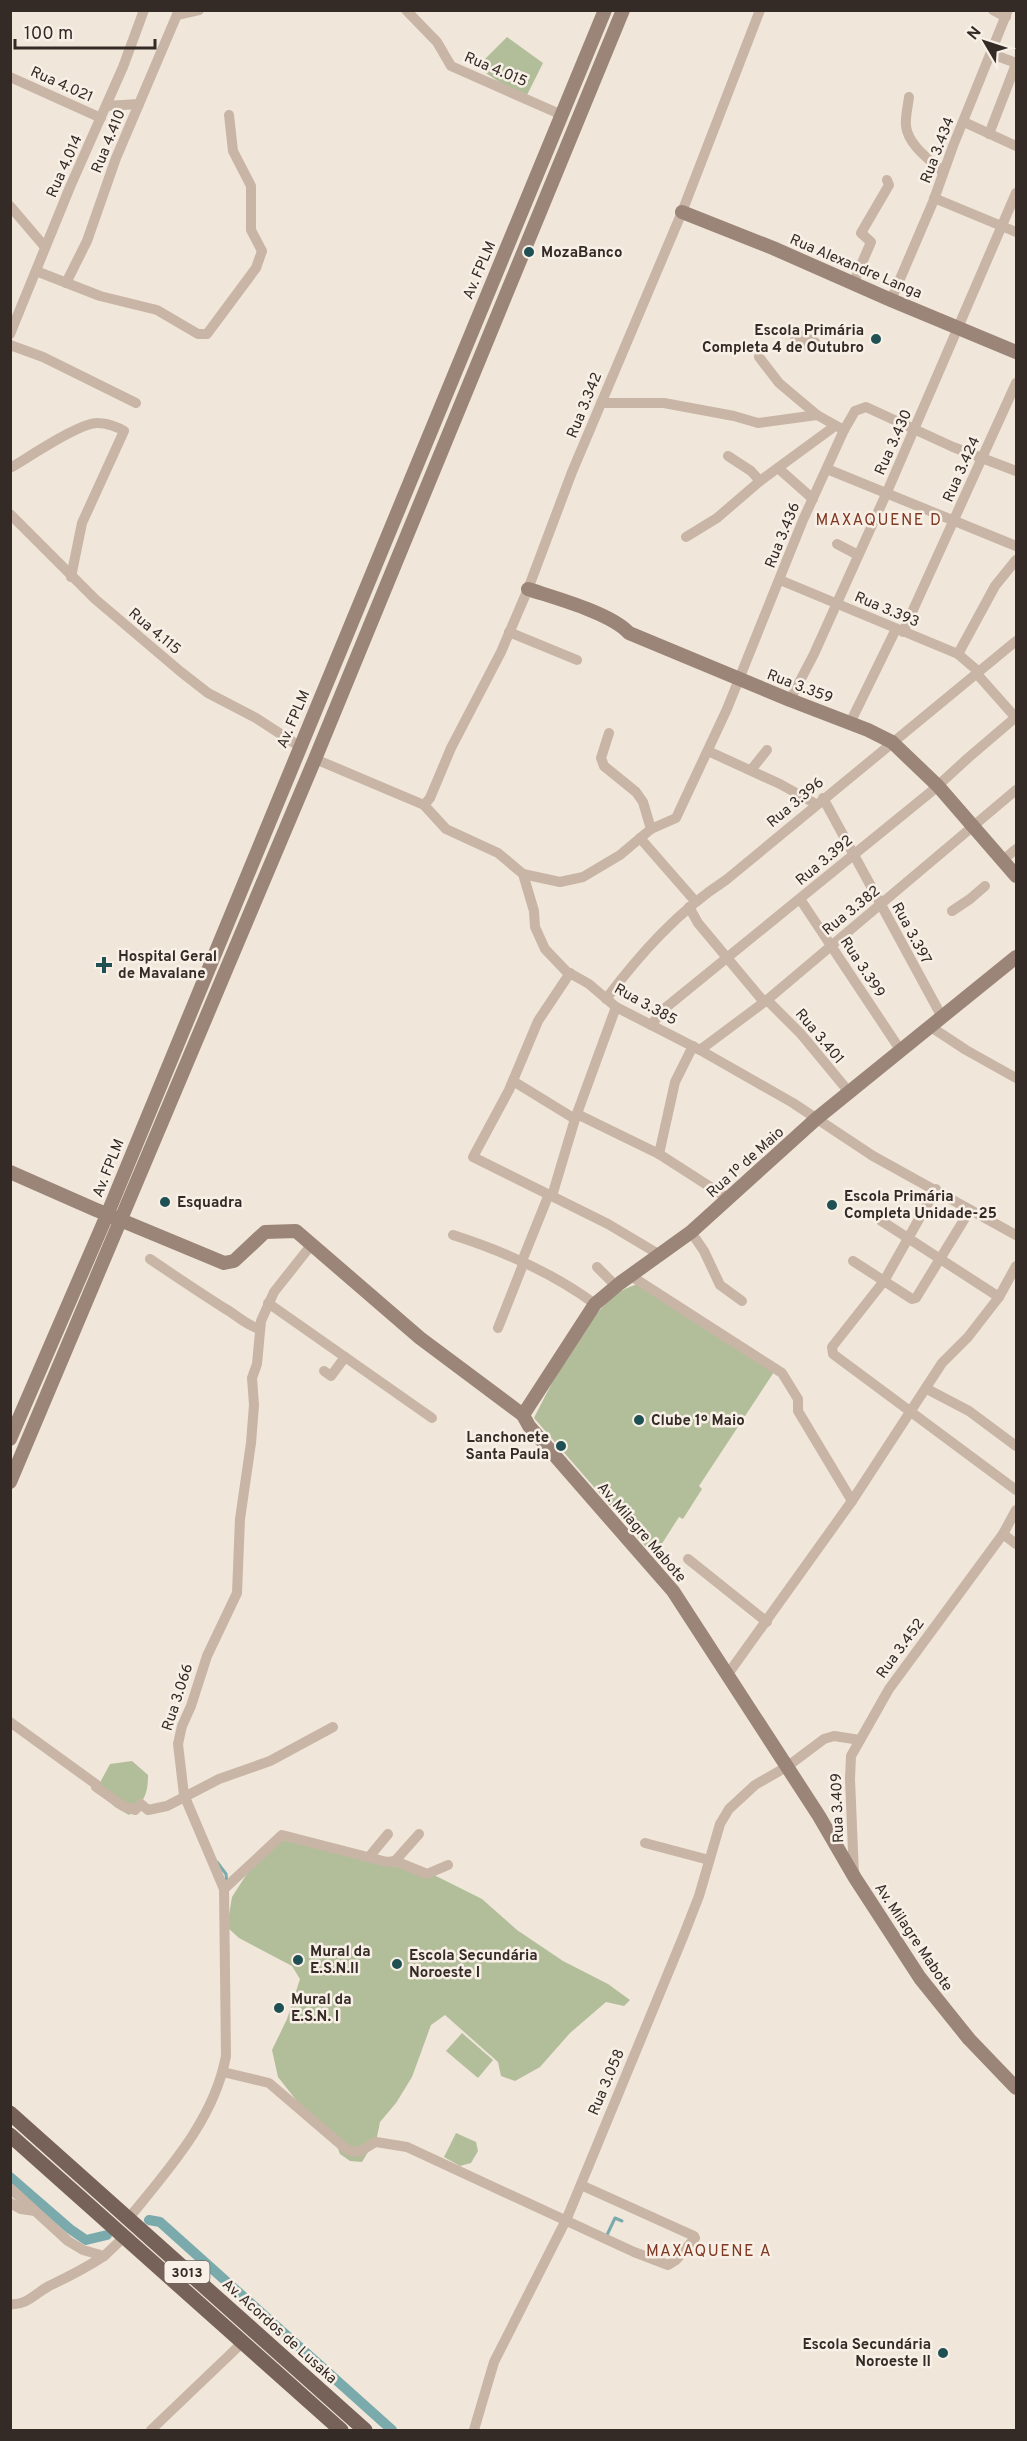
<svg xmlns="http://www.w3.org/2000/svg" width="1027" height="2441" font-family="Overpass,sans-serif">
	<style>
		.green { fill: #b2be9a }
		.lines { fill: none; stroke-linecap: round; stroke-linejoin: round }
		.stream { stroke: #7aaaac; stroke-width: 3 }
		.canal { stroke: #7aaaac; stroke-width: 10 }
		.street { stroke: #c8b5a6; stroke-width: 10 }
		.secondary { stroke: #9b8578; stroke-width: 14 }
		.primary { stroke: #766258; stroke-width: 15 }
		.poi-dot { fill: #1e5054; stroke: #f8f0e6; stroke-width: 2 }
		.labels { text-anchor: middle; stroke-width: 5; stroke-linejoin: round; paint-order: stroke }
		.shield { fill: #f8f0e6; stroke: #6f6660; stroke-width: 1.5 }
		.shield-label { font-size: 14px; font-weight: bold; fill: #342b27 }
		.street-label { font-size: 15px; fill: #342b27; stroke: #f8f0e6 }
		.poi-label { font-size: 15px; font-weight: bold; fill: #342b27; stroke: #f8f0e6; text-anchor: start }
		.neighbourhood-label { font-size: 16px; letter-spacing: 1.5px; fill: #803923; stroke: #f8f0e6 }
	</style>
	<rect width="100%" height="100%" fill="#f0e6da"/>
	<g class="green">
		<polygon points="507,37 543,63 527,95 502,84 477,67"/>
		<path d="M639,1284L774,1372L699,1486L702,1489L683,1519L679,1517L654,1556L534,1418C554,1381 594,1292 639,1284Z"/>
		<path d="M132,1761L148,1775C148,1794 144,1802 129,1815L115,1807L96,1790L110,1764Z"/>
		<polygon points="278,1839 436,1876 482,1899 517,1930 563,1961 608,1984 630,2000 624,2006 606,2002 570,2033 540,2067 515,2081 501,2076 498,2062 445,2015 431,2025 412,2077 396,2103 380,2122 377,2137 362,2162 350,2161 340,2154 332,2133 300,2105 278,2077 272,2050 287,2019 300,1979 292,1966 239,1938 227,1927 232,1897 261,1852"/>
		<polygon points="462,2033 493,2060 478,2078 446,2051"/>
		<polygon points="456,2133 476,2142 478,2151 471,2163 460,2166 444,2157"/>
	</g>
	<g class="lines">
		<g class="stream">
			<polyline points="217,1862 226,1874 227,1883"/>
			<polyline points="10,2177 70,2229 86,2240 107,2235"/>
			<polyline points="606,2237 615,2218 622,2221"/>
		</g>
		<g class="canal">
			<polyline points="10,2177 70,2229 86,2240 107,2235"/>
			<polyline points="149,2220 160,2222 392,2430"/>
		</g>
		<g class="street">
			<polyline points="406,10 437,42 451,66 562,115"/>
			<polyline points="993,10 1006,17"/>
			<polyline points="177,15 199,10"/>
			<polyline points="992,54 1016,63"/>
			<polyline points="10,77 101,118"/>
			<path d="M909,97C908,106 905,117 906,126C908,145 930,160 943,172"/>
			<polyline points="106,106 139,104"/>
			<polyline points="964,122 1016,146"/>
			<polyline points="989,134 1016,64"/>
			<polyline points="934,198 1016,232"/>
			<polyline points="10,206 45,247"/>
			<polyline points="36,271 100,296 157,310 198,334 207,334 256,268 262,251 251,230 251,186 233,151 229,115"/>
			<polyline points="66,283 87,241 116,158 179,10"/>
			<polyline points="853,284 871,242 861,233 889,185 887,180"/>
			<polyline points="891,300 933,202 953,146 1008,10"/>
			<polygon points="791,331 815,342 810,345 801,344"/>
			<polyline points="10,334 70,187 123,67 144,10"/>
			<polyline points="10,345 43,357 136,403"/>
			<polyline points="759,357 779,383 817,415"/>
			<polyline points="601,403 664,403 734,416 758,423 817,415 844,430"/>
			<polyline points="728,456 751,471 760,481"/>
			<path d="M10,468C28,458 80,422 98,423C106,423 118,427 124,431L82,523L71,577"/>
			<polyline points="778,468 813,499"/>
			<polyline points="827,469 1016,546"/>
			<polyline points="10,514 95,599 181,672 208,693 256,718 299,746"/>
			<polyline points="686,537 717,518 760,481 835,426"/>
			<polyline points="837,544 858,555"/>
			<polyline points="780,580 958,654 979,672"/>
			<polyline points="509,632 577,660"/>
			<polyline points="903,632 1016,383"/>
			<polyline points="958,654 995,586 1016,560"/>
			<polyline points="977,674 1016,718"/>
			<polyline points="790,700 814,654 887,492 1016,193"/>
			<polyline points="850,723 896,629"/>
			<polyline points="609,733 601,758 604,766 636,792 643,802 651,829"/>
			<polyline points="708,751 780,784 816,804"/>
			<polyline points="315,759 424,805 446,829 498,853 523,874 534,911 535,927 545,949 566,971 589,984 616,1007 700,1050 793,1103 873,1156 1016,1235"/>
			<polyline points="751,770 767,750"/>
			<polyline points="823,798 942,1017"/>
			<polyline points="424,805 430,798 451,748 501,652 528,589 572,472 682,212 760,10"/>
			<polyline points="640,838 695,901"/>
			<polyline points="1003,860 1016,849"/>
			<polyline points="523,874 560,882 583,877 620,855 651,829 676,818 727,709 803,520 844,430 855,411 866,407 953,447 1016,471"/>
			<polyline points="800,899 901,1051"/>
			<polyline points="689,907 698,923 764,1002"/>
			<polyline points="952,911 970,899 985,886"/>
			<polyline points="570,973 538,1021 509,1090 473,1157 608,1224 660,1255"/>
			<path d="M606,999C640,954 678,911 726,880L1016,641"/>
			<polyline points="767,1000 801,1034 849,1092"/>
			<polyline points="651,1025 664,1009 932,791 968,758 1016,717"/>
			<polyline points="931,1027 966,1050 1016,1078"/>
			<polyline points="700,1050 767,1000 1016,790"/>
			<polyline points="513,1081 575,1119"/>
			<polyline points="577,1114 659,1154 729,1199"/>
			<polyline points="659,1154 675,1082 693,1046"/>
			<polyline points="936,1189 884,1281 832,1347 833,1354 1016,1490"/>
			<polyline points="552,1196 575,1119 616,1007"/>
			<polyline points="880,1220 999,1297"/>
			<polyline points="691,1232 704,1251 720,1285 742,1301"/>
			<path d="M453,1235C503,1251 553,1273 595,1304"/>
			<path d="M150,1259C175,1276 199,1292 224,1308C237,1315 245,1325 260,1329"/>
			<polyline points="522,1261 549,1194"/>
			<polyline points="853,1261 912,1299 916,1298 970,1210"/>
			<polyline points="597,1267 616,1286"/>
			<polyline points="631,1276 782,1373 798,1399 798,1411 852,1501"/>
			<polyline points="268,1303 432,1418"/>
			<polyline points="498,1328 524,1262"/>
			<polyline points="324,1371 331,1376 345,1357"/>
			<polyline points="927,1389 969,1411 1016,1446"/>
			<polyline points="1003,1534 1016,1544"/>
			<polyline points="688,1559 767,1622"/>
			<polyline points="728,1674 852,1501 942,1363 968,1337 999,1297 1016,1266"/>
			<polyline points="10,1722 97,1785 96,1787 123,1806 135,1810 141,1804 148,1810 167,1806 219,1779 270,1761 333,1727"/>
			<polyline points="645,1843 709,1860"/>
			<polyline points="369,1857 388,1834"/>
			<polyline points="395,1861 419,1834"/>
			<polyline points="854,1875 850,1779 851,1756 889,1689 1003,1534 1016,1510"/>
			<polyline points="224,1889 282,1835 387,1862 395,1861 427,1874 448,1865"/>
			<path d="M223,2072L269,2083L346,2149C361,2156 363,2148 376,2142L407,2147L634,2252L668,2265L676,2260L695,2238L694,2236L581,2185"/>
			<polyline points="10,2188 68,2241 83,2250 104,2256 124,2237"/>
			<polyline points="10,2203 21,2209 35,2211"/>
			<path d="M128,2219C168,2170 214,2120 226,2056L224,1889L184,1795L178,1744L182,1726L191,1706L207,1656L237,1593L240,1519L251,1443L254,1405L252,1378L257,1364L261,1321L274,1292L312,1244"/>
			<path d="M10,2304C26,2306 36,2293 49,2286C68,2277 86,2268 104,2256"/>
			<polyline points="151,2430 242,2343"/>
			<polyline points="474,2430 494,2362 567,2218 683,1937 699,1896 720,1824 729,1809 755,1785 788,1766 824,1739 834,1736 860,1740"/>
		</g>
		<g class="secondary">
			<polyline points="682,212 773,248 891,300 1016,352"/>
			<path d="M528,589C555,598 611,613 629,633L790,700L868,730L892,742L938,786L1016,876"/>
			<polyline points="10,1172 94,1209 224,1263 234,1261 265,1232 296,1231 420,1338 523,1415 529,1426 673,1591 819,1816 855,1878 920,1978 969,2039 1016,2088"/>
			<polyline points="523,1415 595,1304 620,1283 691,1232 816,1119 1016,957"/>
			<polyline points="10,1439 107,1215 605,10"/>
			<polyline points="10,1482 315,759 623,10"/>
		</g>
		<g class="primary">
			<polyline points="10,2113 365,2430"/>
			<polyline points="10,2135 341,2430"/>
		</g>
	</g>
	<g class="poi-dot">
		<circle cx="529" cy="252" r="6"/>
		<circle cx="876" cy="339" r="6"/>
		<path d="M101 956h6v6h6v6h-6v6h-6v-6h-6v-6h6z"/>
		<circle cx="165" cy="1202" r="6"/>
		<circle cx="832" cy="1205" r="6"/>
		<circle cx="639" cy="1420" r="6"/>
		<circle cx="561" cy="1446" r="6"/>
		<circle cx="298" cy="1960" r="6"/>
		<circle cx="397" cy="1964" r="6"/>
		<circle cx="279" cy="2008" r="6"/>
		<circle cx="943" cy="2353" r="6"/>
	</g>
	<g class="labels">
		<rect class="shield" x="164.5" y="2261" width="45" height="22" rx="4.5"/>
		<g class="shield-label">
			<text x="187" y="2277">3013</text>
		</g>
		<g class="street-label">
			<text transform="translate(496 69) rotate(23)" y="5">Rua 4.015</text>
			<text transform="translate(62 84) rotate(24)" y="5">Rua 4.021</text>
			<text transform="translate(108 141) rotate(-68)" y="5">Rua 4.410</text>
			<text transform="translate(937 150) rotate(-69)" y="5">Rua 3.434</text>
			<text transform="translate(64 166) rotate(-66)" y="5">Rua 4.014</text>
			<text transform="translate(856 266) rotate(23)" y="5">Rua Alexandre Langa</text>
			<text transform="translate(479 270) rotate(-67)" y="5">Av. FPLM</text>
			<text transform="translate(584 405) rotate(-68)" y="5">Rua 3.342</text>
			<text transform="translate(893 442) rotate(-66)" y="5">Rua 3.430</text>
			<text transform="translate(961 469) rotate(-66)" y="5">Rua 3.424</text>
			<text transform="translate(782 535) rotate(-68)" y="5">Rua 3.436</text>
			<text transform="translate(887 609) rotate(23)" y="5">Rua 3.393</text>
			<text transform="translate(155 631) rotate(40)" y="5">Rua 4.115</text>
			<text transform="translate(800 686) rotate(21)" y="5">Rua 3.359</text>
			<text transform="translate(293 719) rotate(-67)" y="5">Av. FPLM</text>
			<text transform="translate(795 802) rotate(-40)" y="5">Rua 3.396</text>
			<text transform="translate(824 860) rotate(-40)" y="5">Rua 3.392</text>
			<text transform="translate(851 910) rotate(-39)" y="5">Rua 3.382</text>
			<text transform="translate(912 933) rotate(62)" y="5">Rua 3.397</text>
			<text transform="translate(863 967) rotate(57)" y="5">Rua 3.399</text>
			<text transform="translate(646 1004) rotate(29)" y="5">Rua 3.385</text>
			<text transform="translate(820 1036) rotate(50)" y="5">Rua 3.401</text>
			<text transform="translate(745 1162) rotate(-42)" y="5">Rua 1º de Maio</text>
			<text transform="translate(108 1168) rotate(-68)" y="5">Av. FPLM</text>
			<text transform="translate(642 1532) rotate(49)" y="5">Av. Milagre Mabote</text>
			<text transform="translate(900 1648) rotate(-54)" y="5">Rua 3.452</text>
			<text transform="translate(177 1697) rotate(-72)" y="5">Rua 3.066</text>
			<text transform="translate(837 1808) rotate(-92)" y="5">Rua 3.409</text>
			<text transform="translate(914 1937) rotate(56)" y="5">Av. Milagre Mabote</text>
			<text transform="translate(606 2082) rotate(-67)" y="5">Rua 3.058</text>
			<text transform="translate(280 2331) rotate(42)" y="5">Av. Acordos de Lusaka</text>
		</g>
		<g class="poi-label">
			<text x="541" y="257">MozaBanco</text>
			<text x="864" y="335" text-anchor="end">Escola Primária<tspan x="864" dy="17">Completa 4 de Outubro</tspan></text>
			<text x="118" y="961">Hospital Geral<tspan x="118" dy="17">de Mavalane</tspan></text>
			<text x="844" y="1201">Escola Primária<tspan x="844" dy="17">Completa Unidade-25</tspan></text>
			<text x="177" y="1207">Esquadra</text>
			<text x="651" y="1425">Clube 1º Maio</text>
			<text x="549" y="1442" text-anchor="end">Lanchonete<tspan x="549" dy="17">Santa Paula</tspan></text>
			<text x="310" y="1956">Mural da<tspan x="310" dy="17">E.S.N.II</tspan></text>
			<text x="409" y="1960">Escola Secundária<tspan x="409" dy="17">Noroeste I</tspan></text>
			<text x="291" y="2004">Mural da<tspan x="291" dy="17">E.S.N. I</tspan></text>
			<text x="931" y="2349" text-anchor="end">Escola Secundária<tspan x="931" dy="17">Noroeste II</tspan></text>
		</g>
		<g class="neighbourhood-label">
			<text x="879" y="525">MAXAQUENE D</text>
			<text x="709" y="2256">MAXAQUENE A</text>
		</g>
	</g>
	<rect width="1027" height="2441" fill="none" stroke="#342b27" stroke-width="24"/>
	<g transform="translate(985 42) rotate(309)" stroke="#f8f0e6" stroke-width="4.5" paint-order="stroke">
	<path d="M0-4.5L10 22L0 15L-10 22Z" fill="#342b27"/>
	<text y="-9" font-size="16" font-weight="bold" text-anchor="middle" fill="#342b27">N</text>
	</g>
	<path d="M15 39v9h140v-9" fill="none" stroke="#342b27" stroke-width="3"/>
	<text x="24" y="39" font-size="18" fill="#342b27" stroke="#f8f0e6" stroke-width="4.5" paint-order="stroke">100 m</text>
</svg>
